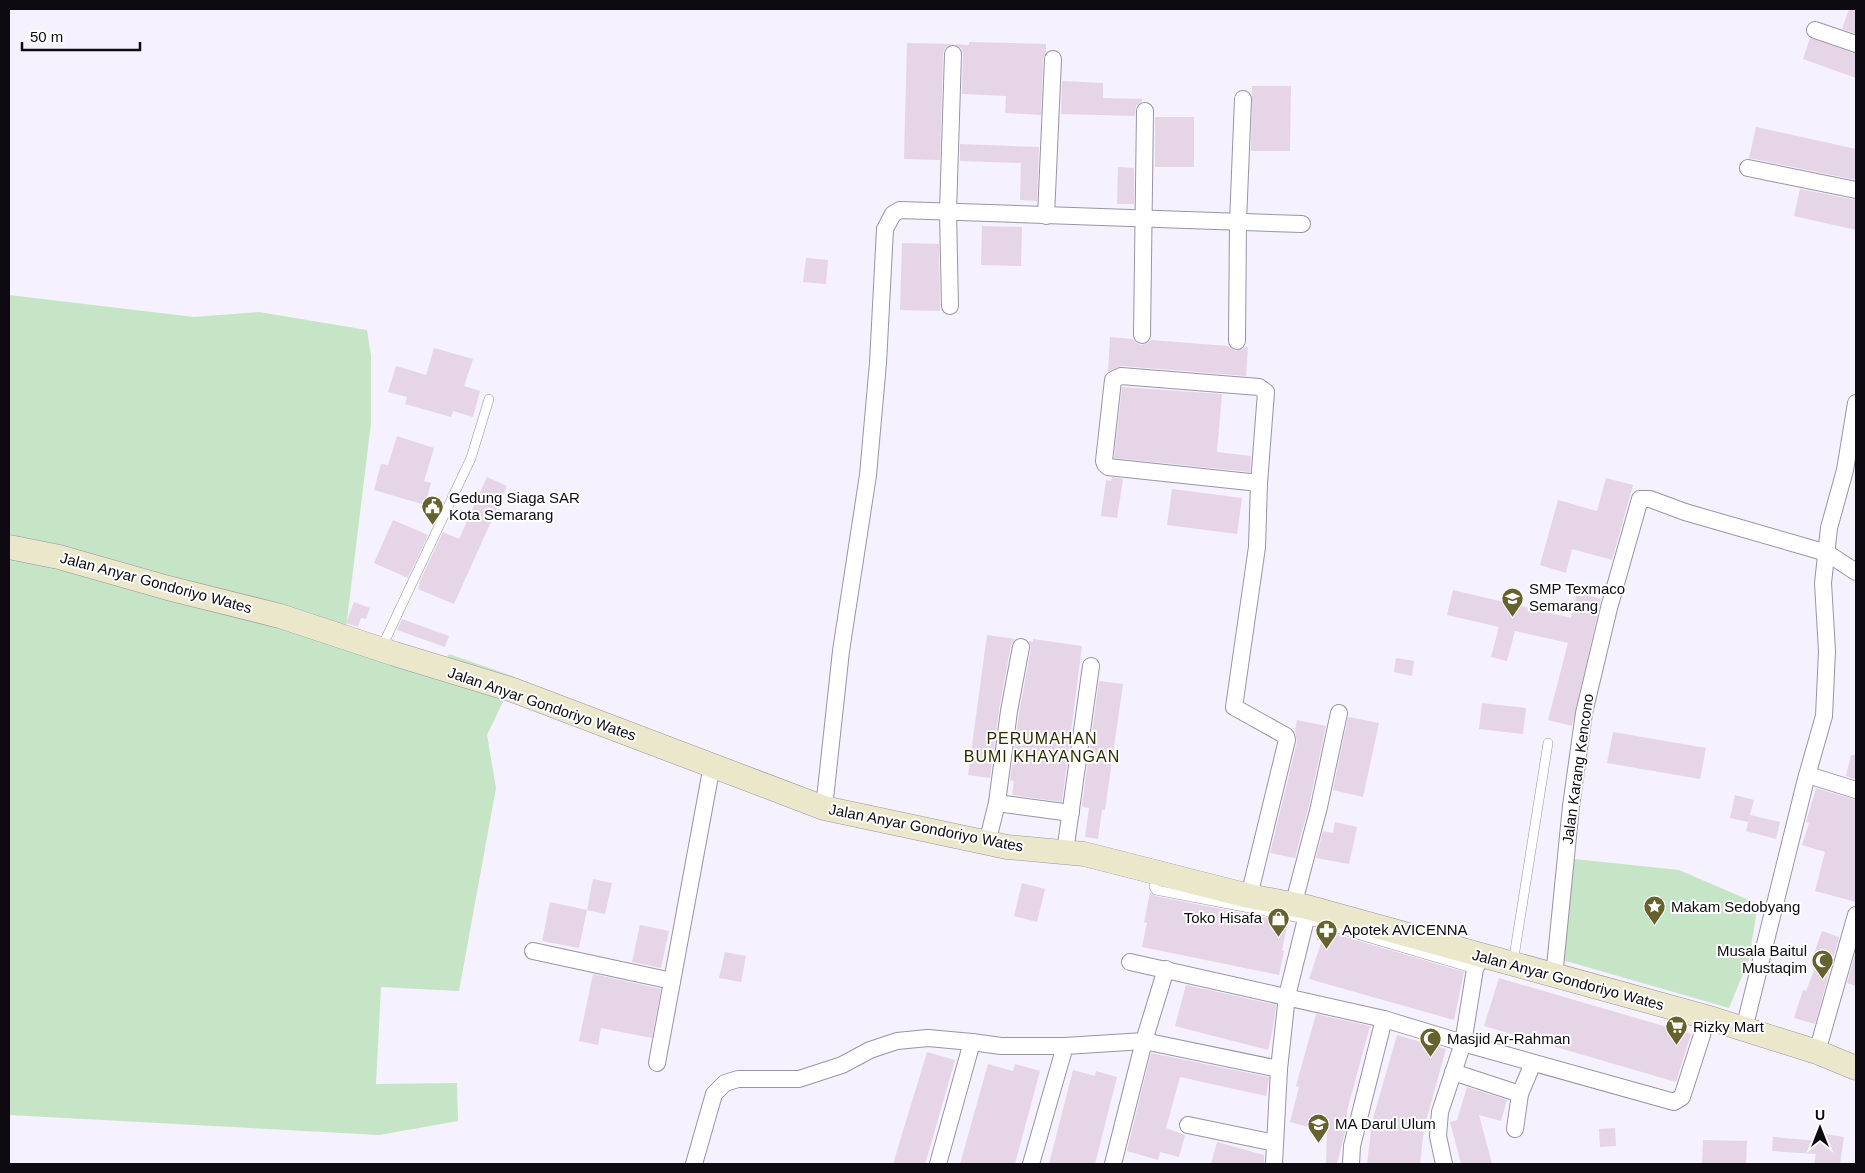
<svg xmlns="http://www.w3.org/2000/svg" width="1865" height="1173" font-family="Helvetica,sans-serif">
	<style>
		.green { fill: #c5e5c6 }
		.building { fill: #e5d5e7 }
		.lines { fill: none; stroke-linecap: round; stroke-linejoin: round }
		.lane-casing { stroke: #9a93a7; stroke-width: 10 }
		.street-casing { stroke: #9a93a7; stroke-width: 18 }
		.secondary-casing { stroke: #9a93a7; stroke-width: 25 }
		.lane { stroke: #fff; stroke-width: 9 }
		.street { stroke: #fff; stroke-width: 16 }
		.secondary { stroke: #ebe7ca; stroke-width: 24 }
		.labels { text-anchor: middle; stroke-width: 4; stroke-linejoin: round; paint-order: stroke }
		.poi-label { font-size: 15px; fill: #0d0a11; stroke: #fff; text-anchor: start }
		.street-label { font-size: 15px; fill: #0d0a11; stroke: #fff }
		.neighbourhood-label { font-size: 16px; letter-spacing: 1px; fill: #2e2a00; stroke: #fff }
	</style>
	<rect width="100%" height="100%" fill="#f5f1fe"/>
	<g class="green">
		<polygon points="9,295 194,317 259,312 367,330 371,356 371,423 346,628 443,664 449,654 515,677 487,735 496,788 459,991 381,987 376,1084 457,1083 458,1121 379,1135 9,1115"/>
		<polygon points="1574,859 1679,870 1758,904 1749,959 1729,1008 1559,959"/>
	</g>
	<g class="building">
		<polygon points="1849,9 1856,9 1856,34 1842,29"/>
		<polygon points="1810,38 1856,54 1856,78 1803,59"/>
		<polygon points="969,42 1046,44 1046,53 1043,59 1041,115 1005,113 1006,96 962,94 963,54 962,49 955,44 969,45"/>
		<polygon points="907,43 952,44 945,48 943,54 940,160 904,159"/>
		<polygon points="1062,81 1103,83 1103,98 1142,99 1142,102 1136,106 1135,116 1061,114"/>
		<polygon points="1252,86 1291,86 1290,151 1251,151"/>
		<rect x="1155" y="117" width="39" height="50"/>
		<polygon points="1756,127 1856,149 1856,180 1749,158"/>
		<polygon points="960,144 1039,147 1037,201 1020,200 1021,163 960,161"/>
		<polygon points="1118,167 1134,168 1134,204 1117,204"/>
		<polygon points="1800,189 1856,200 1856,230 1794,216"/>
		<polygon points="982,226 1022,227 1021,266 981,265"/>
		<polygon points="902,243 939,244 940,311 900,310"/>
		<polygon points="806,258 828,260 826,284 803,282"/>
		<polygon points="1110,337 1133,339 1136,343 1141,345 1146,344 1151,340 1228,346 1236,351 1248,347 1246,376 1122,366 1108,372"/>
		<polygon points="434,348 473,359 464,386 480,391 473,417 453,411 451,417 405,404 407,397 388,392 396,366 426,375"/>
		<polygon points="1122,387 1222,394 1217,452 1251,456 1250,472 1114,458"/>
		<polygon points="397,436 434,448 424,481 431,483 425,505 374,490 381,464 388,465"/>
		<polygon points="487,477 507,486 454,604 418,589 420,584 419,583 443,532 459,539"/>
		<polygon points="1112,477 1123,479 1117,518 1101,516 1106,480 1111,481"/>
		<polygon points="1606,478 1633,485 1612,560 1572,549 1566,573 1540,565 1558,500 1597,511"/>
		<polygon points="1172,489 1242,498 1237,534 1167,525"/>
		<polygon points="393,520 428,535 408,578 374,563"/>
		<polygon points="1453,590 1571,618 1577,593 1601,599 1572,726 1548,720 1568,643 1515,631 1507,661 1491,657 1499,627 1447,615"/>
		<polygon points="354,602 370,608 366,619 361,618 358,627 346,623"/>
		<polygon points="402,619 449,636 445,647 397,630"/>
		<polygon points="987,635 1015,639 1011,645 999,709 990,778 968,775"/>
		<polygon points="1033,639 1082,646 1062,802 1012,795 1014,781 1010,780 1019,713 1031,649 1029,641 1033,642"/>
		<polygon points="1396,658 1414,661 1412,676 1394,672"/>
		<polygon points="1099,681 1123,684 1105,810 1102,810 1098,839 1085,837 1089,808 1083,807 1082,805"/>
		<polygon points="1482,703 1526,708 1523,734 1479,729"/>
		<polygon points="1348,717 1379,723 1363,797 1333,790"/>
		<polygon points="1297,720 1326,726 1309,805 1295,858 1270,853 1297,742 1295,731"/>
		<polygon points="1613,732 1706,748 1700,779 1607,763"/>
		<polygon points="1851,755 1856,755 1856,780 1846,776"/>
		<polygon points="1816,788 1856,800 1856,902 1815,891 1825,852 1802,845 1809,823 1806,822"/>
		<polygon points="1735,795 1754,800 1748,822 1730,818"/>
		<polygon points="1750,815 1780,822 1776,839 1746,831"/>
		<polygon points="1335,822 1357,827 1349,864 1316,858 1323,831 1333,833"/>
		<polygon points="593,879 612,883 605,914 587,910"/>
		<polygon points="1022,883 1045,889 1037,922 1014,916"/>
		<polygon points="1150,892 1155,896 1288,922 1282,950 1284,951 1279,975 1142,947 1147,923 1144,922"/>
		<polygon points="550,902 587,910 579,948 542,941"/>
		<polygon points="640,925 669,931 661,968 632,962"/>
		<polygon points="1325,931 1464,972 1454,1020 1309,979"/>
		<polygon points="1822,931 1839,937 1815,1024 1794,1018 1803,990 1806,991 1817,963 1811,962"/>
		<polygon points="1856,951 1856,986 1847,983"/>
		<polygon points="725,952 746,956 741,982 719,978"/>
		<polygon points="593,974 661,989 652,1038 601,1028 598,1045 579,1041"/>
		<polygon points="1499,978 1691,1034 1676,1082 1484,1026"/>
		<polygon points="1186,985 1276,1005 1273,1028 1268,1050 1175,1026"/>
		<polygon points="1316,1014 1370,1026 1347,1111 1347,1124 1337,1164 1326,1164 1327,1132 1290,1122 1299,1087 1296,1086"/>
		<polygon points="1397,1035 1446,1049 1424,1128 1420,1164 1367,1164 1372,1122"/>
		<polygon points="927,1052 955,1060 931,1144 925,1164 893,1164"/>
		<polygon points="1151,1053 1269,1077 1266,1096 1180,1077 1166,1128 1185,1135 1179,1157 1160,1152 1158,1160 1127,1151"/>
		<polygon points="988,1064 1013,1071 1015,1064 1040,1071 1015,1164 960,1164"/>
		<polygon points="1073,1070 1095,1076 1096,1071 1117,1077 1095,1164 1049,1164"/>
		<polygon points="1467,1087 1507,1100 1501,1121 1479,1115 1492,1164 1461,1164 1450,1122 1457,1120"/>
		<polygon points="1615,1128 1616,1146 1600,1147 1599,1129"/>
		<polygon points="1819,1133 1844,1137 1840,1164 1814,1164 1816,1154 1772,1151 1773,1137 1818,1141"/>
		<polygon points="1703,1140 1747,1141 1746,1164 1702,1164"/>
		<polygon points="1217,1142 1264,1155 1264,1164 1211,1164"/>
	</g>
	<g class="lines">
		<defs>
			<g id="lane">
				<polyline points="381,649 471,458 489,399"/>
				<polyline points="1158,873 1154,887 1156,890 1306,919 1475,969"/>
				<polyline points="1513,963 1548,743"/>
			</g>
			<g id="street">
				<polyline points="1815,30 1856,44"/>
				<polyline points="1748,168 1856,190"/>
				<polyline points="1046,216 1053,59"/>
				<polyline points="950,306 948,212 953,54"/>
				<polyline points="1142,335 1145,111"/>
				<polyline points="1237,341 1238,222 1243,99"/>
				<polyline points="1021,647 1009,711 997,803 1071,813"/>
				<polyline points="1808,775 1856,790"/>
				<polyline points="824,808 841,651 868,475 878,363 885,229 893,214 900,210 1302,224"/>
				<polyline points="987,843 997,803"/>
				<polyline points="1065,852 1091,666"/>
				<polyline points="1249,896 1287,740 1286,736 1234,707 1257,547 1259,483 1266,392 1259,387 1121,376 1113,380 1104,461 1105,464 1108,467 1259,483"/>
				<polyline points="1293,906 1319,807 1339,713"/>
				<polyline points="533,951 672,981"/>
				<polyline points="1130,962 1384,1019 1463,1043 1674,1102 1682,1097 1702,1035 1706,1017"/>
				<polyline points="1554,977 1571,806 1584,713 1609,608 1640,499 1650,499 1685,512 1827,553 1856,572"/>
				<polyline points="1744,1029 1806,779 1824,716 1827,651 1823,583 1829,528 1845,470 1856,403"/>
				<polyline points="1817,1052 1856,915"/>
				<polyline points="657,1063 712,765"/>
				<polyline points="1453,1072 1520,1094"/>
				<polyline points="1188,1125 1275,1143"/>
				<polyline points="1515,1129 1520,1094 1533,1063"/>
				<polyline points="694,1164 714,1094 725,1083 738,1079 799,1079 842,1065 870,1050 897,1041 928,1038 972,1042"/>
				<polyline points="938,1164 972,1042 1001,1046 1065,1046 1144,1041 1279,1069"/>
				<polyline points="1031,1164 1065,1046"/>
				<polyline points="1113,1164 1144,1041 1166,969"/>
				<polyline points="1274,1164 1279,1069 1287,996 1306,919 1307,907"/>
				<polyline points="1351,1164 1352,1146 1384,1019"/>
				<polyline points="1444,1164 1438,1136 1440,1112 1463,1043 1475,969 1481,957"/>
			</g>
			<polyline id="secondary" points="9,547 59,557 168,588 280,616 395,654 513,690 824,808 1007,847 1084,854 1249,896 1307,907 1706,1017 1817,1052 1856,1068"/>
		</defs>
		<use href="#lane" class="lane-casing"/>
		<use href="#street" class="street-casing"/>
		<use href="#secondary" class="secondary-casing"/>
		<use href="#lane" class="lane"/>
		<use href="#street" class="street"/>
		<use href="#secondary" class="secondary"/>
	</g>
	<defs>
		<symbol id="civic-pin" viewBox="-11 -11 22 30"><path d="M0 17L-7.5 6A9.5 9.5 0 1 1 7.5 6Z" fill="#66622e" stroke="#fff"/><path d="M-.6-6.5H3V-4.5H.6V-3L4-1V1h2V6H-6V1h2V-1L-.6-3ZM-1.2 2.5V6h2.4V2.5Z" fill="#fff"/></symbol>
		<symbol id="school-pin" viewBox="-11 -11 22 30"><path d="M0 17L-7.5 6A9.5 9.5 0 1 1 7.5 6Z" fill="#66622e" stroke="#fff"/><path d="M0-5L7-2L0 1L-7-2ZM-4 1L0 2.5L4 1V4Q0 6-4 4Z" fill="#fff"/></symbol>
		<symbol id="sight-pin" viewBox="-11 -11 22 30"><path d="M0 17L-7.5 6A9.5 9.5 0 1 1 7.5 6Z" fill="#66622e" stroke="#fff"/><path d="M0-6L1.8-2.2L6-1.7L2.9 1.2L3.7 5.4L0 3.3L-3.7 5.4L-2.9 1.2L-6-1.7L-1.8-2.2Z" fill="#fff"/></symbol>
		<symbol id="shop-pin" viewBox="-11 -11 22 30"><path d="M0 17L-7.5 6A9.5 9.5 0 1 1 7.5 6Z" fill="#66622e" stroke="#fff"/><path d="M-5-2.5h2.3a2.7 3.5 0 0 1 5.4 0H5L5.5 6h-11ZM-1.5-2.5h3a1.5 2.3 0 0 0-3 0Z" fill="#fff"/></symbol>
		<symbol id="pharmacy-pin" viewBox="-11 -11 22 30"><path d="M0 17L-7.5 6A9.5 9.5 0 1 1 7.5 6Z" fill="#66622e" stroke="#fff"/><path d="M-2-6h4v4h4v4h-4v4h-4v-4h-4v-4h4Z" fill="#fff"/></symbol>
		<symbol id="mosque-pin" viewBox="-11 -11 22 30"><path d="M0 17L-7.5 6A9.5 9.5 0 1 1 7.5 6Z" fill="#66622e" stroke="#fff"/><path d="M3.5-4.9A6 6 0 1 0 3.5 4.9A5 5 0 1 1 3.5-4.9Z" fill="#fff"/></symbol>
		<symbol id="supermarket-pin" viewBox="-11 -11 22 30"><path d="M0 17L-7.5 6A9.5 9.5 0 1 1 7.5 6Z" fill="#66622e" stroke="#fff"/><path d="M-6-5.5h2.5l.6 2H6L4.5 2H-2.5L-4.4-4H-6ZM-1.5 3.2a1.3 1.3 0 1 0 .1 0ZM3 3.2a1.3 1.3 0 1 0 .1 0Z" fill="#fff"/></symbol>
	</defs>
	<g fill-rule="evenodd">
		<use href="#civic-pin" x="420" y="494" width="25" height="34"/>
		<use href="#school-pin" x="1500" y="586" width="25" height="34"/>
		<use href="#sight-pin" x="1642" y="894" width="25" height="34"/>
		<use href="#shop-pin" x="1266" y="906" width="25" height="34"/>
		<use href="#pharmacy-pin" x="1314" y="918" width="25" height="34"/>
		<use href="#mosque-pin" x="1810" y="948" width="25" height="34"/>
		<use href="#supermarket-pin" x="1664" y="1014" width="25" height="34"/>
		<use href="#mosque-pin" x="1418" y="1026" width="25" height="34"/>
		<use href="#school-pin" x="1306" y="1112" width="25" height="34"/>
	</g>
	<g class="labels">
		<g class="poi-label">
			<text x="449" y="503">Gedung Siaga SAR<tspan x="449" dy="17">Kota Semarang</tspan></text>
			<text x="1529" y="594">SMP Texmaco<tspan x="1529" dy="17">Semarang</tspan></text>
			<text x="1671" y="912">Makam Sedobyang</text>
			<text x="1262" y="923" text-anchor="end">Toko Hisafa</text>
			<text x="1342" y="935">Apotek AVICENNA</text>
			<text x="1807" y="956" text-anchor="end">Musala Baitul<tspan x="1807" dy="17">Mustaqim</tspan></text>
			<text x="1693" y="1032">Rizky Mart</text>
			<text x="1447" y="1044">Masjid Ar-Rahman</text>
			<text x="1335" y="1129">MA Darul Ulum</text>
		</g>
		<g class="street-label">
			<text transform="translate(156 583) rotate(15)" y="5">Jalan Anyar Gondoriyo Wates</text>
			<text transform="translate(542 704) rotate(19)" y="5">Jalan Anyar Gondoriyo Wates</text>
			<text transform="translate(1578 769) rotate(-82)" y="5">Jalan Karang Kencono</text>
			<text transform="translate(926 828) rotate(11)" y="5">Jalan Anyar Gondoriyo Wates</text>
			<text transform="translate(1568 980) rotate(15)" y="5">Jalan Anyar Gondoriyo Wates</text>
		</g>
		<g class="neighbourhood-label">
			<text x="1042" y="744">PERUMAHAN<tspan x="1042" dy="18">BUMI KHAYANGAN</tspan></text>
		</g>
	</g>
	<rect width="1865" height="1173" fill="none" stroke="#0d0a11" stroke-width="20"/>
	<g transform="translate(1820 1128)" stroke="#ffffff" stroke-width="4" paint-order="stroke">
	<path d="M0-4L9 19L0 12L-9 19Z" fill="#0d0a11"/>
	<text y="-8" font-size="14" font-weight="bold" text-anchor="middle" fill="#0d0a11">U</text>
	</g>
	<path d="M22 42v8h118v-8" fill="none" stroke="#0d0a11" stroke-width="2.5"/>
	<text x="30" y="42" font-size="15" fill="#0d0a11" stroke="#ffffff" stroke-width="4" paint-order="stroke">50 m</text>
</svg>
